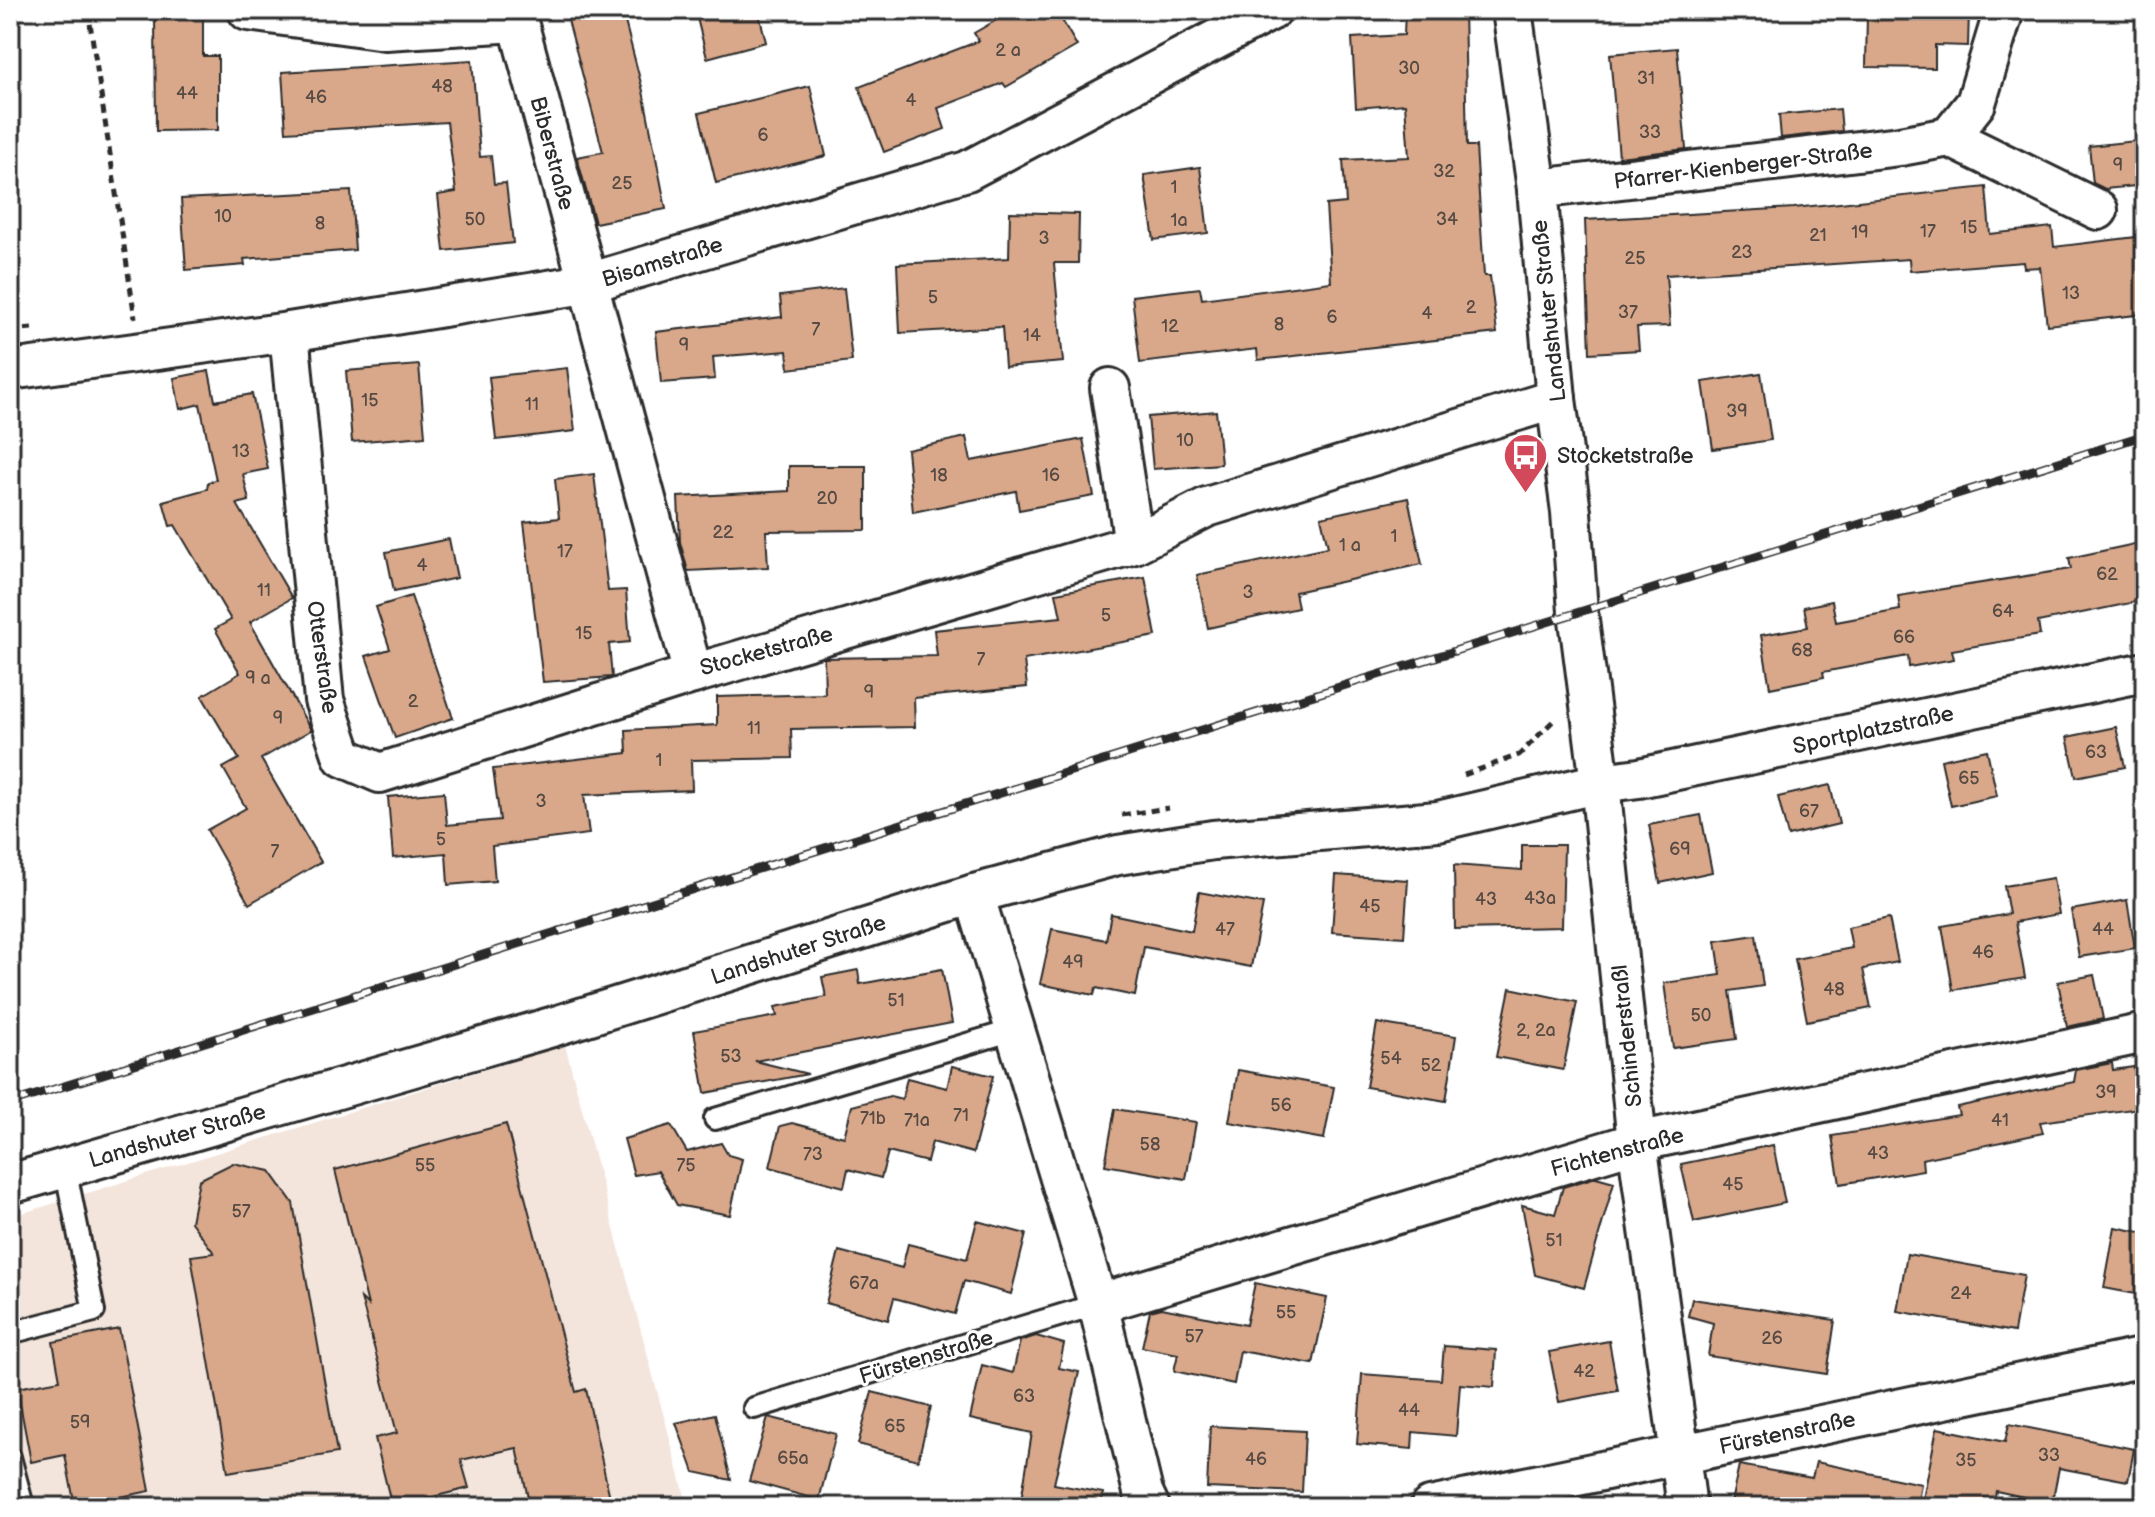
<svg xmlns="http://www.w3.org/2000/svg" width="2155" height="1517" font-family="'Balsamiq Sans',sans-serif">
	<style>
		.built { fill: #f4e5dc }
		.building { fill: #d9a88b; stroke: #2b2b2b; stroke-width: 2 }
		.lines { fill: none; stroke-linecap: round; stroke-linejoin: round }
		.lane-casing { stroke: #2b2b2b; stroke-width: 26 }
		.street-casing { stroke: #2b2b2b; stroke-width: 44 }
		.path { stroke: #2b2b2b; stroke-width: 5; stroke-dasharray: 8 6; stroke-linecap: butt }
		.lane { stroke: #fff; stroke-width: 20 }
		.street { stroke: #fff; stroke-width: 38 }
		.rail-casing { stroke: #2b2b2b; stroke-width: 9 }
		.rail { stroke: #fff; stroke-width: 6; stroke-dasharray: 18; stroke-linecap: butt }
		.labels { text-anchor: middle; stroke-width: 6; stroke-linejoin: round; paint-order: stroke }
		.number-label { font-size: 18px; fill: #564a43 }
		.street-label { font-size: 22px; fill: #2b2b2b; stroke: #fff }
		.poi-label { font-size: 22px; fill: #2b2b2b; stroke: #fff; text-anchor: start }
	</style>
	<rect width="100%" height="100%" fill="#fff"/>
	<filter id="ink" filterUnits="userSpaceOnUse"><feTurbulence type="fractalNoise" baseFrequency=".0125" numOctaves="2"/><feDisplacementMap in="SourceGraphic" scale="16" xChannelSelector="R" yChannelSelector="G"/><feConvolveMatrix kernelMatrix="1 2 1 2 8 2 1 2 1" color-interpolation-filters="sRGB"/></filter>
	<g filter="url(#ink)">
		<polygon class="built" points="565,1045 688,1507 10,1507 10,1217"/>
		<g class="building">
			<polygon points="605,10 622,10 643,91 666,209 595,223 577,157 603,152 568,20"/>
			<polygon points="695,10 758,10 766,42 707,58"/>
			<polygon points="1014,10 1056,10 1077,46 1006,87 1003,83 938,108 945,129 884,152 859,87 979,41 974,33"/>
			<polygon points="1405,10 1464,10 1467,146 1476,146 1484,276 1490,276 1497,333 1258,360 1257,349 1140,363 1132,296 1200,288 1202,299 1331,282 1326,205 1346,203 1343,160 1409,157 1405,104 1356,108 1352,38 1404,35"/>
			<polygon points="1936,10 1969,10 1968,46 1935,45 1935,68 1866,67 1867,13 1936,15"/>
			<polygon points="155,18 203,18 203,56 218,56 218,130 156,131"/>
			<polygon points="1677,48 1686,149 1619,157 1610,54"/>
			<polygon points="472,60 480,157 491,156 494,184 506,183 513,243 444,251 438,195 456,192 447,122 286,132 282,72"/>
			<polygon points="810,86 826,156 716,183 699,113"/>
			<polygon points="1840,109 1842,131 1781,138 1779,115"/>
			<polygon points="2145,140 2145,185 2105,189 2093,183 2089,146"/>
			<polygon points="1200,167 1208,233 1154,240 1144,175"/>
			<polygon points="1986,187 1990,234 2052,227 2054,247 2145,236 2145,314 2047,325 2040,267 2024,268 2023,262 1910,271 1909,259 1666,275 1670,326 1637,327 1639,350 1590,353 1585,220 1794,208"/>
			<polygon points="351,191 355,250 244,259 245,265 186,270 181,199"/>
			<polygon points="1010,212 1079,214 1078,263 1054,263 1063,362 1005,367 1002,327 900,333 897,264 1009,258"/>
			<polygon points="844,288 852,361 789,369 787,351 713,357 715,379 661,383 656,332 782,317 780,296"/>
			<polygon points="419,365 425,436 352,442 346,371"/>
			<polygon points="567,368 575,431 496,440 489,377"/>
			<polygon points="209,371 215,401 252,394 268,469 243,474 249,501 237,504 292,598 250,622 311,730 261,759 321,862 249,904 207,830 246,808 223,768 239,759 202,696 240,673 215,629 231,620 175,525 170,526 163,501 207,489 208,482 216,480 200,404 180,409 174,378"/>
			<polygon points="1761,373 1771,440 1713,449 1703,382"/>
			<polygon points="1216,411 1221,464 1153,469 1148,417"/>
			<polygon points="966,437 971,461 1083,439 1094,496 1019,510 1016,491 913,512 907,450"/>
			<polygon points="789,466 866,466 866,530 766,531 768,567 688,571 680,542 678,497 789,491"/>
			<polygon points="594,474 608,591 626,590 630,642 609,644 612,677 543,682 524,522 559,518 555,479"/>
			<polygon points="1408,498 1422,564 1295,592 1298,608 1208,628 1197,575 1328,547 1321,517"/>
			<polygon points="449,539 457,578 394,591 386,552"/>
			<polygon points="2135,544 2145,600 2038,622 2040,635 1952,650 1954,659 1909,667 1908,656 1823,672 1824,677 1770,688 1761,635 1808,627 1804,607 1832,601 1836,622 1900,610 1898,596 2071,569 2069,558"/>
			<polygon points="1145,577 1156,636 1024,660 1027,687 914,698 915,727 791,729 792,758 691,760 692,790 584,795 589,834 492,846 495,881 448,885 446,853 393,858 388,797 444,792 447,825 500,820 493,769 627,753 626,730 717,725 717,697 825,694 824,658 937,656 934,630 1061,617 1056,593"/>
			<polygon points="411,596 453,718 395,738 366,656 390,649 376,607"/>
			<polygon points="2116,727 2125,767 2076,777 2067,737"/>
			<polygon points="1987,750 1997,796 1951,806 1941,760"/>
			<polygon points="1830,785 1839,824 1788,836 1778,797"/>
			<polygon points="1701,815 1712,872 1660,883 1649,825"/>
			<polygon points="1522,845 1564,845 1562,927 1455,929 1454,865 1522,870"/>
			<polygon points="1336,875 1408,880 1404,937 1332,932"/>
			<polygon points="2053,878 2059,914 2015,922 2025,978 1953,990 1942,926 2009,914 2004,886"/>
			<polygon points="1199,892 1263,904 1251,967 1144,947 1135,996 1096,988 1094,995 1040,984 1052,929 1106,940 1111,914 1192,931"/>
			<polygon points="2127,900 2135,948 2079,957 2071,910"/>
			<polygon points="1889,918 1898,962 1863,969 1871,1008 1807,1021 1795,959 1852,948 1848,927"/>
			<polygon points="1756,935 1763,986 1730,991 1737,1039 1673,1048 1664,983 1721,975 1716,941"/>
			<polygon points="942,969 952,1023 755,1061 808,1074 705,1093 694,1031 777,1016 775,1007 826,997 822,977 858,970 860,984"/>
			<polygon points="2094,975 2103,1019 2067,1027 2058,982"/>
			<polygon points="1510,988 1577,1002 1563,1070 1496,1057"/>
			<polygon points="1377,1023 1456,1036 1446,1101 1366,1087"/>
			<polygon points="2112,1063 2113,1070 2134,1067 2140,1108 2040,1122 2043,1133 1922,1159 1923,1170 1840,1184 1832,1136 1959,1115 1957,1107 2074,1082 2076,1070"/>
			<polygon points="952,1066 993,1076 973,1153 932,1142 927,1162 888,1152 881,1178 848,1169 844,1187 770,1167 780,1126 792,1123 844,1137 852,1106 890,1096 902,1099 907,1078 947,1088"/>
			<polygon points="1238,1070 1334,1087 1324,1139 1229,1122"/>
			<polygon points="1115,1109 1196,1122 1186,1179 1105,1165"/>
			<polygon points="506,1124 576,1392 586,1389 612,1507 530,1507 517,1448 461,1460 469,1488 392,1507 375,1438 397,1433 361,1298 368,1305 335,1170"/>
			<polygon points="671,1125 687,1152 721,1143 728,1155 742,1159 730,1215 677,1205 658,1171 634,1175 624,1139"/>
			<polygon points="1773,1145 1785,1203 1694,1222 1681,1164"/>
			<polygon points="233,1163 270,1171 293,1203 337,1453 228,1472 191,1256 214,1253 191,1222 199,1180"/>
			<polygon points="1596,1177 1614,1182 1584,1288 1535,1275 1522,1205 1555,1214 1563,1187"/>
			<polygon points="977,1221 1026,1234 1011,1294 964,1281 955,1314 894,1298 888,1320 826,1303 839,1251 902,1268 908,1244 967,1259"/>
			<polygon points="2115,1227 2145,1233 2141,1295 2104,1288"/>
			<polygon points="1907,1254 2024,1275 2014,1332 1897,1311"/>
			<polygon points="1255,1283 1327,1298 1313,1364 1240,1351 1234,1384 1174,1371 1178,1354 1142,1347 1150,1311 1162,1308 1246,1325"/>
			<polygon points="1692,1299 1835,1320 1827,1374 1708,1356 1713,1323 1688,1316"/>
			<polygon points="119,1329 150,1491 75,1506 65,1455 31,1462 17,1388 60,1380 53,1342"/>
			<polygon points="1036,1336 1064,1344 1059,1368 1079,1372 1054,1484 1103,1493 1101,1507 1020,1507 1032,1433 970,1419 982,1365 1013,1373 1020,1341"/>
			<polygon points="1609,1341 1618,1391 1559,1402 1549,1352"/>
			<polygon points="1444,1346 1496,1350 1494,1387 1460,1384 1456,1436 1413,1432 1412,1449 1357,1444 1362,1374 1441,1380"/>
			<polygon points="872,1392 931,1407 918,1460 858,1444"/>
			<polygon points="715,1414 731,1480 694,1472 676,1423"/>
			<polygon points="768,1417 836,1434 819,1500 749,1481"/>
			<polygon points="2009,1424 2134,1449 2128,1481 2059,1468 2052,1503 1996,1491 1993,1507 1962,1507 1923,1499 1937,1428 2005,1442"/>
			<polygon points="1210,1426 1305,1431 1302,1492 1207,1488"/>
			<polygon points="1816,1462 1921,1484 1917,1507 1730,1507 1739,1465 1812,1478"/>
		</g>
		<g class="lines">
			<defs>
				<g id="lane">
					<polyline points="715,1119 1014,1030"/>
					<polyline points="10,1333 94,1311 65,1167"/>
					<polyline points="754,1408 1098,1304"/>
					<polyline points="10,1457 23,1506"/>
				</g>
				<g id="street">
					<polyline points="518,10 518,22 693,674 1134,544 1207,507 1556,399"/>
					<polyline points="1512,10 1537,189 1556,399 1571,512 1578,612 1600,783 1637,1142 1687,1507"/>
					<polyline points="248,11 385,30 518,22"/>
					<polyline points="1949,137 2098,210"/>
					<polyline points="1537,189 1900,146 1949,137 1976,103 2004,10"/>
					<polyline points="289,332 324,700 343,757 380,773 693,674"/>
					<polyline points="10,370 289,332 585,284 967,171 1272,10"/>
					<polyline points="1110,388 1134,544"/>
					<polyline points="974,894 1098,1304 1143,1492 1150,1507"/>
					<polyline points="10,1184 555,1026 974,894 1118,855 1213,840 1438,821 1600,783 1639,778 2145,672"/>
					<polyline points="1098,1304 1637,1142 2145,1033"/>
					<polyline points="1430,1507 2145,1357"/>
				</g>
			</defs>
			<use href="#lane" class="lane-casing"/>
			<use href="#street" class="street-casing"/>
			<g class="path">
				<polyline points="88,10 135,318"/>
				<polyline points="10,330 33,328"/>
				<polyline points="1464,775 1519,755 1555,719"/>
				<polyline points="1122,815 1168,808"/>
			</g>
			<use href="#lane" class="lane"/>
			<use href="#street" class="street"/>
			<defs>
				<polyline id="rail" points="10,1103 2145,435"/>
			</defs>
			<use href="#rail" class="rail-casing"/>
			<use href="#rail" class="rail"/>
		</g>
	</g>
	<defs>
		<symbol id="bus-pin" viewBox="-11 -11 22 30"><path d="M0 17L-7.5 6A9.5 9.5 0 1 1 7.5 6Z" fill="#d1495b" stroke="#fff"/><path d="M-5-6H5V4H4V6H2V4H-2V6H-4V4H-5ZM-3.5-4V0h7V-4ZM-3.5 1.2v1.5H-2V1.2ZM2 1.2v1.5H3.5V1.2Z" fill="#fff"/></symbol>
	</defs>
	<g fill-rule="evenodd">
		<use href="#bus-pin" x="1500" y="430" width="51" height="69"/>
	</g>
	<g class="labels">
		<g class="number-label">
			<text x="1008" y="56">2 a</text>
			<text x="1409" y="74">30</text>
			<text x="1646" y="84">31</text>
			<text x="442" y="92">48</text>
			<text x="187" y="99">44</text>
			<text x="316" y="103">46</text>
			<text x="911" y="106">4</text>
			<text x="1650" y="138">33</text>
			<text x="763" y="141">6</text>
			<text x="2118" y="171">9</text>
			<text x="1444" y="177">32</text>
			<text x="622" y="189">25</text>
			<text x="1174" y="193">1</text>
			<text x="223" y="222">10</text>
			<text x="475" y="225">50</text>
			<text x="1447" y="225">34</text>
			<text x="1179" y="226">1a</text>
			<text x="320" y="229">8</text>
			<text x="1969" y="233">15</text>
			<text x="1928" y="237">17</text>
			<text x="1860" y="238">19</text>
			<text x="1818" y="241">21</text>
			<text x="1044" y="244">3</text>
			<text x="1742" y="258">23</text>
			<text x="1635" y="264">25</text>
			<text x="2071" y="299">13</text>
			<text x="933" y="303">5</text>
			<text x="1471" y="313">2</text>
			<text x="1628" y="318">37</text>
			<text x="1427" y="319">4</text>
			<text x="1332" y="323">6</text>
			<text x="1279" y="330">8</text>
			<text x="1170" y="332">12</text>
			<text x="816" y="335">7</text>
			<text x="1032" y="341">14</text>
			<text x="684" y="351">9</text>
			<text x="370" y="406">15</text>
			<text x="532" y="410">11</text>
			<text x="1737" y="417">39</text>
			<text x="1185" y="446">10</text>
			<text x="241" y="457">13</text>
			<text x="939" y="481">18</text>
			<text x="1051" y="481">16</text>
			<text x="827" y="504">20</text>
			<text x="723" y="538">22</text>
			<text x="1394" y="542">1</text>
			<text x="1350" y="551">1 a</text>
			<text x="565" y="557">17</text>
			<text x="422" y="571">4</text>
			<text x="2107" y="580">62</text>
			<text x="264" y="596">11</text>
			<text x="1248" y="598">3</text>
			<text x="2003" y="617">64</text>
			<text x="1106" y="621">5</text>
			<text x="584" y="639">15</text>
			<text x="1904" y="643">66</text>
			<text x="1802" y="656">68</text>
			<text x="981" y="665">7</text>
			<text x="258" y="684">9 a</text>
			<text x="869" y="698">9</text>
			<text x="413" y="707">2</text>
			<text x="278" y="724">9</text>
			<text x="754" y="734">11</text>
			<text x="2096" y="758">63</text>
			<text x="659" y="766">1</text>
			<text x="1969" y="784">65</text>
			<text x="541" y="807">3</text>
			<text x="1809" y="817">67</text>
			<text x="441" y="845">5</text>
			<text x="1680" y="855">69</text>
			<text x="275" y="857">7</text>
			<text x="1540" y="904">43a</text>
			<text x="1486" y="905">43</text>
			<text x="1370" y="912">45</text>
			<text x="1225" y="935">47</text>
			<text x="2103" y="935">44</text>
			<text x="1983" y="958">46</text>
			<text x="1073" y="968">49</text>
			<text x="1834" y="995">48</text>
			<text x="896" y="1006">51</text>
			<text x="1701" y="1021">50</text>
			<text x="1536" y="1036">2, 2a</text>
			<text x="731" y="1062">53</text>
			<text x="1391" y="1064">54</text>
			<text x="1431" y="1071">52</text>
			<text x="2106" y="1098">39</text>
			<text x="1281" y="1111">56</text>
			<text x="961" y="1121">71</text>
			<text x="873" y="1124">71b</text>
			<text x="917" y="1126">71a</text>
			<text x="2000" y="1126">41</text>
			<text x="1150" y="1150">58</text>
			<text x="1878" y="1159">43</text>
			<text x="813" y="1160">73</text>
			<text x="425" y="1171">55</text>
			<text x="686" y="1171">75</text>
			<text x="1733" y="1190">45</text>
			<text x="241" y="1217">57</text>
			<text x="1554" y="1246">51</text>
			<text x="864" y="1289">67a</text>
			<text x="1961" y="1299">24</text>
			<text x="1286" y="1318">55</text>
			<text x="1194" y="1342">57</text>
			<text x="1772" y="1344">26</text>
			<text x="1584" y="1377">42</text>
			<text x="1024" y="1402">63</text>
			<text x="1409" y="1416">44</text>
			<text x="80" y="1428">59</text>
			<text x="895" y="1432">65</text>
			<text x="2049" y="1461">33</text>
			<text x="793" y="1464">65a</text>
			<text x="1256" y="1465">46</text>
			<text x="1966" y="1466">35</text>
		</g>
		<g class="street-label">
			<text transform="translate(553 153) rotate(75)" y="8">Biberstraße</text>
			<text transform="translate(1743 165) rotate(-7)" y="8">Pfarrer-Kienberger-Straße</text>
			<text transform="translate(662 261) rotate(-17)" y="8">Bisamstraße</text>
			<text transform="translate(1548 311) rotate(-96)" y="8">Landshuter Straße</text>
			<text transform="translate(766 650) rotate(-15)" y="8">Stocketstraße</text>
			<text transform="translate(323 657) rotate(82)" y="8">Otterstraße</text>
			<text transform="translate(1873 729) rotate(-12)" y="8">Sportplatzstraße</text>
			<text transform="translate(798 949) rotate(-18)" y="8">Landshuter Straße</text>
			<text transform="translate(1626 1036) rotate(-96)" y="8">Schinderstraßl</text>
			<text transform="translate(177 1135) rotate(-16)" y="8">Landshuter Straße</text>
			<text transform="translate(1617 1151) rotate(-15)" y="8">Fichtenstraße</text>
			<text transform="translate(926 1356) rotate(-17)" y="8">Fürstenstraße</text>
			<text transform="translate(1787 1432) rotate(-12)" y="8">Fürstenstraße</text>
		</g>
		<g class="poi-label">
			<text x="1557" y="463">Stocketstraße</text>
		</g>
	</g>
	<rect width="2155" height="1517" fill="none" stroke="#fff" stroke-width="40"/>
	<rect x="20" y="20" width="2115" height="1477" fill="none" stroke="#2b2b2b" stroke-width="3" filter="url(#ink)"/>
</svg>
